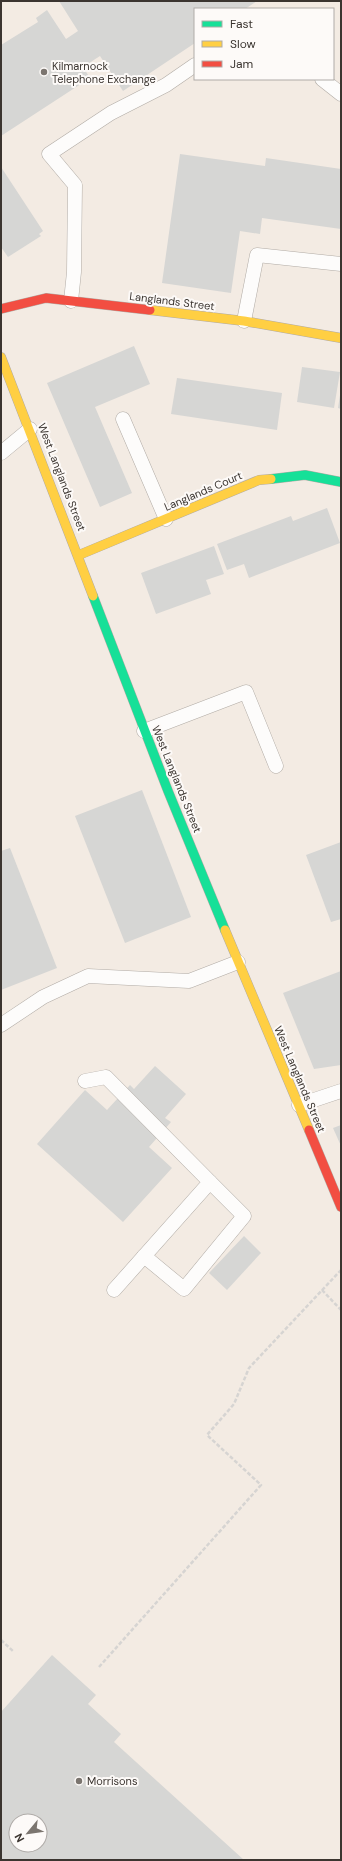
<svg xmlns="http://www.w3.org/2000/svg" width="342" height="1861" font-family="'DM Sans',sans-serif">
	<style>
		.building { fill: #d6d6d4; fill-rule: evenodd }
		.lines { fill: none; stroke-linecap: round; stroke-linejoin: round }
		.lane-casing { stroke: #b1aba5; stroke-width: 15 }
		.fast-casing { stroke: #b1aba5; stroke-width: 10 }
		.slow-casing { stroke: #b1aba5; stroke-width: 10 }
		.jam-casing { stroke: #b1aba5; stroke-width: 10 }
		.path { stroke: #d6d4d2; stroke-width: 2.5; stroke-dasharray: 4 2; stroke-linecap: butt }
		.lane { stroke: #fdfcfb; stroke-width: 14 }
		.fast { stroke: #16e098; stroke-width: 9 }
		.slow { stroke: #ffcf43; stroke-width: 9 }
		.jam { stroke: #f24e42; stroke-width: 9 }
		.poi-dot { fill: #7b756f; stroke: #fdfaf8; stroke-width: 1.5 }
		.labels { text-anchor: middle; stroke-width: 4; stroke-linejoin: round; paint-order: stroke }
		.poi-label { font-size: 11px; fill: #3b3530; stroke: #fdfaf8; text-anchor: start }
		.street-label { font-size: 11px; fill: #3b3530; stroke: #fdfaf8 }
	</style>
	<rect width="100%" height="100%" fill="#f3ebe3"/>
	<g class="building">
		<polygon points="59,1 257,1 245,9 195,9 195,43 123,91 100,56 83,67 90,78 1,136 1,45 38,22 36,18 47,10 66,39 78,31"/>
		<polygon points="180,154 265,166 266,158 341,169 341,229 262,218 260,234 240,231 231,293 162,283"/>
		<polygon points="1,167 43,231 39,234 41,236 8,257 1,247"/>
		<polygon points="134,346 150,384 95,407 132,493 100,507 47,383"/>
		<polygon points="302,367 340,372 334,408 297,402"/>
		<polygon points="177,378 282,393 277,430 171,414"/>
		<polygon points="340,395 341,395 341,409 338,408"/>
		<polygon points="327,508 340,543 249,578 244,564 227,570 217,544 291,516 293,521"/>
		<polygon points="214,546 224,574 206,580 211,594 156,614 141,573"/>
		<polygon points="142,790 191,917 125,943 75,816"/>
		<polygon points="341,842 341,919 331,922 306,855"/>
		<polygon points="10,848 57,968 1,990 1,851"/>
		<polygon points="341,971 341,1065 314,1069 283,993"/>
		<polygon points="155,1066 186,1094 165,1118 171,1122 149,1147 172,1168 123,1222 37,1144 85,1090 107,1110 130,1085 134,1089"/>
		<polygon points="341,1125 341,1146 333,1128"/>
		<polygon points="244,1236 261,1253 227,1290 209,1273"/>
		<path d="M52,1655L96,1695L88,1704L121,1734L114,1742L244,1860H1V1712ZM16,1821H40V1845H16Z"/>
	</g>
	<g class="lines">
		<defs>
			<g id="lane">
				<polyline points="322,79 341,94"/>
				<polyline points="71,301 74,272 75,185 49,154 111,113 166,85 195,65"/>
				<polyline points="244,321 257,255 341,264"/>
				<polyline points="123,419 166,519"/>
				<polyline points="1,453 30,429"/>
				<polyline points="144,731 246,692 276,766"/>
				<polyline points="1,1025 43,997 88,976 189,981 238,962"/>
				<polyline points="85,1081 106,1077 210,1182 114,1290"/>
				<polyline points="299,1105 341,1091"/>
				<polyline points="144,1256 184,1289 244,1216 210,1182"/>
			</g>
			<g id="fast">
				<polyline points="271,479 305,475 341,482"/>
				<polyline points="93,596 168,791 225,930"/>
			</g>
			<g id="slow">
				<polyline points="150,310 244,321 341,338"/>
				<polyline points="1,357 93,596"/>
				<polyline points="79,555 259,480 271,479"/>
				<polyline points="225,930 309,1130"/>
			</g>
			<g id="jam">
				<polyline points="1,309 46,298 150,310"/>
				<polyline points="309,1130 341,1207"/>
			</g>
		</defs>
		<use href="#lane" class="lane-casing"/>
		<use href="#fast" class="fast-casing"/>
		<use href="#slow" class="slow-casing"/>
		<use href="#jam" class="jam-casing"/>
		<g class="path">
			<polyline points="322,1290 341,1310"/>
			<polyline points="1,1640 14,1652"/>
			<polyline points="99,1667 261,1485 207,1435 234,1404 249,1368 341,1270"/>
		</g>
		<use href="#lane" class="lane"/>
		<use href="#fast" class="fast"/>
		<use href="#slow" class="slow"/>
		<use href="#jam" class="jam"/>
	</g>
	<g class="poi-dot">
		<circle cx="44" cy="72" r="4"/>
		<circle cx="79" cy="1781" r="4"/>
	</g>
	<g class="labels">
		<g class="poi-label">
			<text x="52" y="70">Kilmarnock<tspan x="52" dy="13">Telephone Exchange</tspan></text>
			<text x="87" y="1785">Morrisons</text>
		</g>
		<g class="street-label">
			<text transform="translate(172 301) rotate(7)" y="4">Langlands Street</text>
			<text transform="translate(62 477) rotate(69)" y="4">West Langlands Street</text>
			<text transform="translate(203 491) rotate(-23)" y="4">Langlands Court</text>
			<text transform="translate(177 779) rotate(68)" y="4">West Langlands Street</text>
			<text transform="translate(300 1079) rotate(67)" y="4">West Langlands Street</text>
		</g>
	</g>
	<rect width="342" height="1861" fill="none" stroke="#3b3530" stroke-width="4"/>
	<rect x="194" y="8" width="140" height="72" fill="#fdfaf8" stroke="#afaba8"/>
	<rect x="202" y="21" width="20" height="6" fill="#16e098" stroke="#afaba8"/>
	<text x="230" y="28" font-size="12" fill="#3b3530">Fast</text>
	<rect x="202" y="41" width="20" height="6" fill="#ffcf43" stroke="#afaba8"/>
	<text x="230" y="48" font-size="12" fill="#3b3530">Slow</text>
	<rect x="202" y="61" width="20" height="6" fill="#f24e42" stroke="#afaba8"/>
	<text x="230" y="68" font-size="12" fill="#3b3530">Jam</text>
	<g transform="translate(28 1833) rotate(241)"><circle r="19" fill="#fdfaf8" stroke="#afaba8"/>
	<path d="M0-3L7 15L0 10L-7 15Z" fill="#7b756f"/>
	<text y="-6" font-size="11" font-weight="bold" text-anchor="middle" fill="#3b3530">N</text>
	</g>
</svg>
